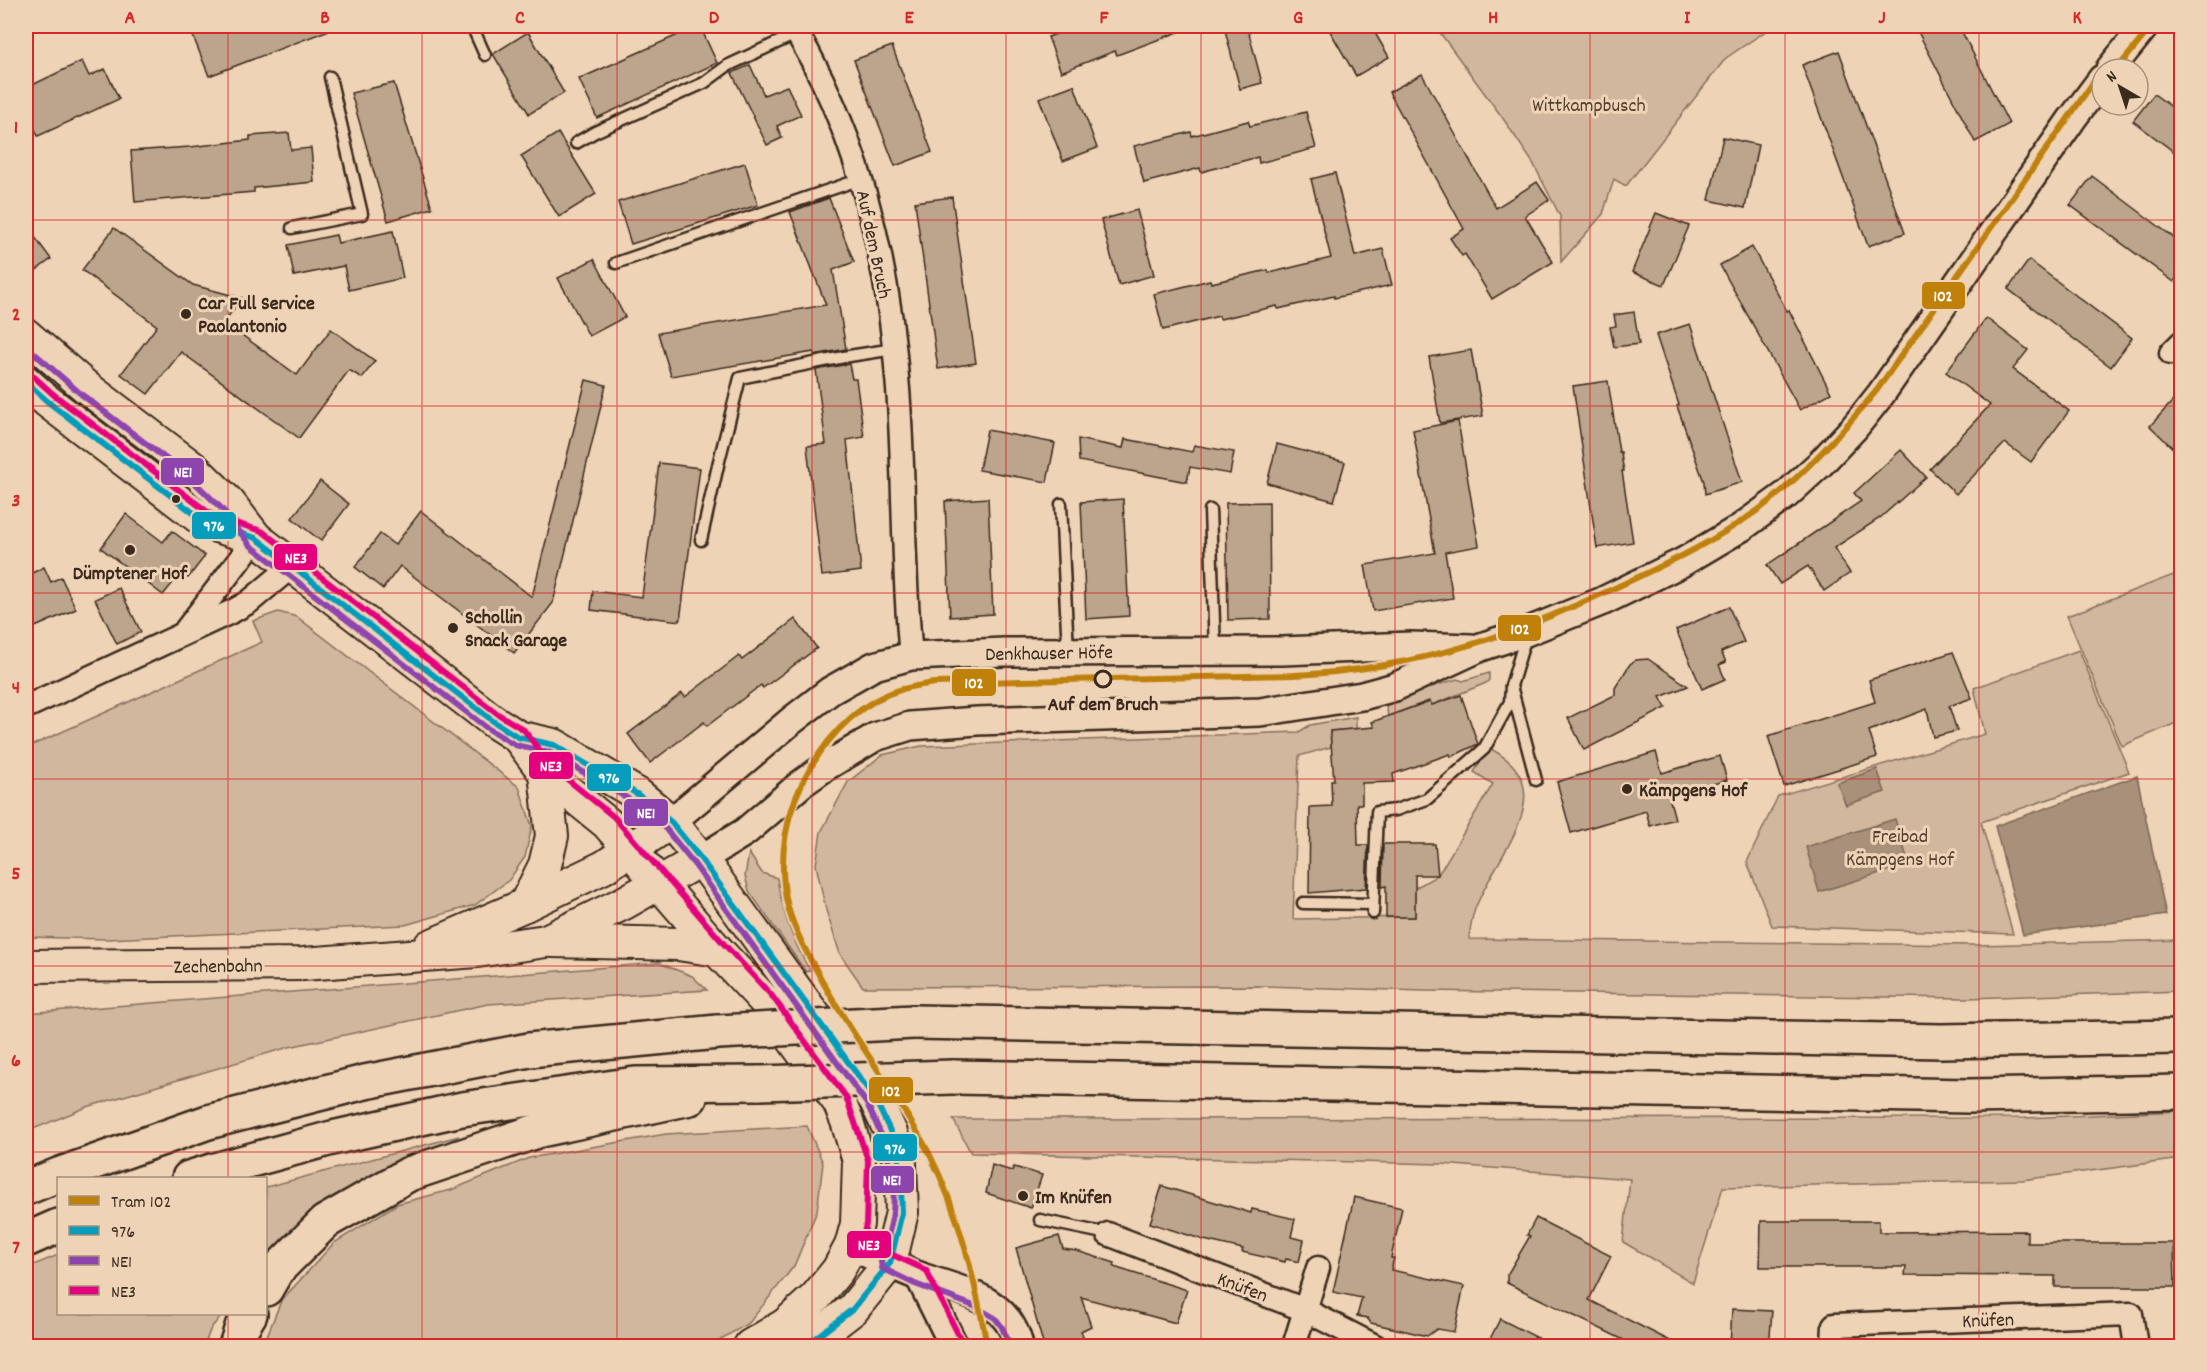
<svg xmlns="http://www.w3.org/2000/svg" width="2207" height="1372" font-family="Dekko,sans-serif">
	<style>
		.green { fill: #d1b79d; stroke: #86705e; stroke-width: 1.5 }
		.water { fill: #a8907a; stroke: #7c6755; stroke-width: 1.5 }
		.building { fill: #bda48c; stroke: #3b2a1e; stroke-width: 1.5 }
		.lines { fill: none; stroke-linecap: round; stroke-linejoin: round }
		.service-casing { stroke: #3b2a1e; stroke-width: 15 }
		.minor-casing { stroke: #3b2a1e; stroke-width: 27 }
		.tertiary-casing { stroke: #3b2a1e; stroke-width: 32 }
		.secondary-casing { stroke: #3b2a1e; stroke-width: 36 }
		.motorway-casing { stroke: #3b2a1e; stroke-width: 38 }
		.service { stroke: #efd3b6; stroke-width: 10 }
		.minor { stroke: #efd3b6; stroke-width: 22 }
		.tertiary { stroke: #efd3b6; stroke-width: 27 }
		.secondary { stroke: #efd3b6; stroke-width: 32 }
		.motorway { stroke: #efd3b6; stroke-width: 33 }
		.motorway-bridge-casing { stroke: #3b2a1e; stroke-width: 38; stroke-linecap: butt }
		.motorway-bridge { stroke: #efd3b6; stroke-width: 33 }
		.bus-1-casing { stroke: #efd3b6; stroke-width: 10 }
		.bus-2-casing { stroke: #efd3b6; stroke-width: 10 }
		.bus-3-casing { stroke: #efd3b6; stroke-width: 10 }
		.bus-1 { stroke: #069cbc; stroke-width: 6 }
		.bus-2 { stroke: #8e44ad; stroke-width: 6 }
		.bus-3 { stroke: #e5007d; stroke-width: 6 }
		.tram-1-casing { stroke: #efd3b6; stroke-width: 10 }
		.tram-1 { stroke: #bf8109; stroke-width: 6 }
		.grid { fill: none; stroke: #d62828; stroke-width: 1.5; stroke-opacity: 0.55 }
		.poi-dot { fill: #3b2a1e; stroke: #efd3b6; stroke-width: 2 }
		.stop-dot { fill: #efd3b6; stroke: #3b2a1e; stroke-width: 3 }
		.labels { text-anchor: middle; stroke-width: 6; stroke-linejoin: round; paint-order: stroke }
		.park-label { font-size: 20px; fill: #523f31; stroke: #efd3b6 }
		.street-label { font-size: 20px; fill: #3b2a1e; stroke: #efd3b6 }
		.poi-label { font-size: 20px; font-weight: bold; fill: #3b2a1e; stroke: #efd3b6; text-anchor: start }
		.stop-label { font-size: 20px; font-weight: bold; fill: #3b2a1e; stroke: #efd3b6 }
		.line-badge { stroke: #efd3b6; stroke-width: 2 }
		.badge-label { font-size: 16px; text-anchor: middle; font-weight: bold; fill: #fff }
		.neatline { fill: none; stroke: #d62828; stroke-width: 2 }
		.grid-label { font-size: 20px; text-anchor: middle; font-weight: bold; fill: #d62828 }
	</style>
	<rect width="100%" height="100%" fill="#efd3b6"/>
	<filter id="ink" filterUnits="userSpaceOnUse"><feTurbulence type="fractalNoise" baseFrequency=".0167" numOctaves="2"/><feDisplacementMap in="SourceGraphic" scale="12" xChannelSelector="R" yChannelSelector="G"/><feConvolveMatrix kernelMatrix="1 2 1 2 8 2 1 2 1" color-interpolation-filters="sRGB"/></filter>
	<g filter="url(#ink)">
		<g class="green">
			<polygon points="1435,26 1773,26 1726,58 1626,186 1614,179 1603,214 1561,262 1560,216 1533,163 1502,117"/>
			<polygon points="2181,572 2181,721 2122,746 2067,616"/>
			<polygon points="278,612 297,617 519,787 532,826 525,857 509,880 475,905 405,925 107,939 26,937 26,748 262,642 253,621"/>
			<polygon points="2079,650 2129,772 1981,822 2013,934 1772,926 1747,862 1778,796 1985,734 1974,688"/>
			<polygon points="1489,673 1489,680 1486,683 1432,705 1429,701 1388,716 1385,701 1457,679 1463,681"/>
			<path d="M1356,717V729L1330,731L1331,747L1299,756L1293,919L1415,917V888L1438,875L1493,784L1474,772L1489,748C1569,788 1492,858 1474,912C1471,920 1470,931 1469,939L1975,945L2181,940V991L1968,998L1424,991L1264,986L863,987L840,954L826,910L816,865L821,832L848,782L882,755L921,746L1299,732L1310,725Z"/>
			<path d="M749,853L762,873L777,878C782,912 792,941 810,970L806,972L749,891L745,876Z"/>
			<polygon points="659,963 692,976 707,990 488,1004 289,1047 87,1107 26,1132 27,1013"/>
			<polygon points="2181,1111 2181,1159 2022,1180 1723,1187 1693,1283 1623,1242 1630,1179 1441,1164 971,1153 953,1119 2025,1118"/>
			<polygon points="807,1126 823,1163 817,1211 794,1266 749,1323 709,1346 263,1346 281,1301 334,1243 397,1204 451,1190 529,1158 666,1134"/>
			<polygon points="459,1136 326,1203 266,1263 266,1187"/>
			<polygon points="58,1255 58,1314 223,1314 211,1328 204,1346 26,1346 26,1268"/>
		</g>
		<g class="water">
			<polygon points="1877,769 1885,792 1846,805 1837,783"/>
			<polygon points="2137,776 2166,915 2023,935 1995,826"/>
			<polygon points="1895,819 1909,864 1819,892 1806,847"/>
		</g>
		<g class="building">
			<polygon points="189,26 337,26 337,27 209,76"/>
			<polygon points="698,26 700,26 717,63 597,118 579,79"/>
			<polygon points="1078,26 1191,26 1192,27 1117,55 1115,51 1061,72 1048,37"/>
			<polygon points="1224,26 1247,26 1262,83 1240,89"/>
			<polygon points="1327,26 1371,26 1389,57 1356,76"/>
			<polygon points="1915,26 1959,26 2009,124 1975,142"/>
			<polygon points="528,32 564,93 529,114 493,54"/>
			<polygon points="892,46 932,152 895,166 854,60"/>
			<polygon points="1839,51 1905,233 1868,246 1802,65"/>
			<polygon points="82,61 89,76 105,69 119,99 38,136 26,109 26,88"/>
			<polygon points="750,65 764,95 787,86 801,115 777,126 782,138 767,145 732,73"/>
			<polygon points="1422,74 1496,208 1537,182 1549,200 1525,216 1553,262 1492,299 1465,254 1462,256 1450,238 1464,229 1389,92"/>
			<polygon points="394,83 432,208 388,221 351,93"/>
			<polygon points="1074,85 1097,148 1063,161 1039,98"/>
			<polygon points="2154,94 2181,114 2181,157 2133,121"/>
			<polygon points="1306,112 1316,148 1259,163 1258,157 1201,172 1200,168 1144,183 1134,146 1191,132 1192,136 1248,121 1250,126"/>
			<polygon points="289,133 291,150 311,148 314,182 254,188 254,192 135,202 131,151 190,147 250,140 250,136"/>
			<polygon points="558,133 596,194 559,217 521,156"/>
			<polygon points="1723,137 1758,145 1745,208 1709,200"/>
			<polygon points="745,163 758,205 631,244 618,202"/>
			<polygon points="1335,173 1355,256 1383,249 1392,285 1334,298 1334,296 1278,309 1277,306 1220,319 1219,316 1163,330 1154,294 1210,280 1211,283 1268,270 1269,273 1331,258 1311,179"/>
			<polygon points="2092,176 2181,243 2181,271 2174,282 2070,205"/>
			<polygon points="952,197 976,363 938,369 915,202"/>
			<polygon points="829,198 854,262 833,270 846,349 814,355 814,352 671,376 658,333 826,305 790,212"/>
			<polygon points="1137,210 1154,275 1119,285 1101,220"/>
			<polygon points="1656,213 1689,226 1664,285 1632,272"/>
			<polygon points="26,225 51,259 26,278"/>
			<polygon points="114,228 193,285 242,298 224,322 297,375 331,329 375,361 362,378 349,370 299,438 181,352 148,394 121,374 157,326 82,270"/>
			<polygon points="393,231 403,278 349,290 344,266 294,276 288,245 336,235 338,243"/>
			<polygon points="1752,247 1787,311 1789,310 1831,393 1800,410 1720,265"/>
			<polygon points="594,259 625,317 589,336 558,278"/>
			<polygon points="2029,260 2132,338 2111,367 2008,289"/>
			<polygon points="1634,312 1639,344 1614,347 1610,327 1616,326 1614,315"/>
			<polygon points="1986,318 2028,350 2013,369 2069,411 2031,462 2005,443 1956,494 1930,469 1990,405 1946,372"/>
			<polygon points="1690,324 1742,482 1705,494 1704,482 1677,406 1679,405 1656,335"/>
			<polygon points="1471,350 1483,416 1440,423 1429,357"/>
			<polygon points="849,364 852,379 856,379 864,437 847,440 861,571 822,576 807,446 826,444 816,370"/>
			<polygon points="586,380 606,385 553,603 514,653 400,566 383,589 355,567 380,534 395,545 421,511 532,597"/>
			<polygon points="1608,381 1619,452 1621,452 1622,461 1624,471 1622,471 1633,542 1597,548 1573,386"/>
			<polygon points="2181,392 2181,456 2150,426"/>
			<polygon points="1458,421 1479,546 1445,552 1453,598 1373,611 1365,565 1435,553 1413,430"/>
			<polygon points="987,430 1055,443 1047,482 979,470"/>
			<polygon points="1078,439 1123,448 1125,439 1192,452 1194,445 1234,452 1230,474 1190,467 1187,482 1079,461"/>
			<polygon points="1277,444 1345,462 1334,501 1267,483"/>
			<polygon points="1901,450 1926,477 1880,518 1834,548 1850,573 1824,591 1808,566 1780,584 1767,565 1861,501 1854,493"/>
			<polygon points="659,463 700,468 680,621 591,610 593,591 642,597"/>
			<polygon points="320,481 349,504 321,541 292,518"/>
			<polygon points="988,498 993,614 950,617 945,501"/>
			<polygon points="1123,499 1129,616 1086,619 1081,502"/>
			<polygon points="1269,502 1270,619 1228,620 1226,503"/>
			<polygon points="126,514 163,542 172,531 205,556 188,578 181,573 163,595 101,548"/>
			<polygon points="44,567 51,582 61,577 76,609 26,631 26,576"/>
			<polygon points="119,588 141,632 117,644 95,599"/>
			<polygon points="1729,607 1744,642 1721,652 1726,662 1719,665 1725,679 1702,689 1676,630"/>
			<polygon points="795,619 817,648 763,688 761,685 707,726 704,722 650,763 628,734 682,693 685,697 739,656 742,660"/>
			<polygon points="1953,652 1972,698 1949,706 1957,731 1933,737 1927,709 1869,731 1877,757 1784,786 1768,736 1875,702 1869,680"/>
			<polygon points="1648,659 1688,686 1660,697 1666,708 1584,750 1568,718 1615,695 1615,688 1630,664 1636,660"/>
			<polygon points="1461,695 1478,744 1451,757 1450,754 1393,774 1394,782 1362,783 1362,804 1357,804 1358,845 1368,845 1366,888 1309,893 1310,807 1332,806 1331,780 1334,780 1330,731 1374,727 1372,722 1430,701 1432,705"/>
			<polygon points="1656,752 1662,773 1720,756 1727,780 1669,797 1675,819 1650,826 1646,811 1571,833 1557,782"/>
			<polygon points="1383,844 1435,844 1438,875 1415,875 1415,917 1386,917 1386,886 1382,887"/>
			<polygon points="992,1165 1012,1171 1014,1167 1042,1175 1031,1208 986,1193"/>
			<polygon points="1162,1186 1251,1213 1252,1209 1295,1219 1291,1237 1304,1240 1299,1262 1286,1259 1285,1262 1242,1252 1243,1249 1204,1240 1150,1223"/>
			<polygon points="1354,1197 1402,1208 1391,1258 1394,1258 1391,1270 1464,1286 1454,1332 1437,1329 1427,1336 1371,1323 1367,1318 1357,1316 1362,1298 1333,1292"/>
			<polygon points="1536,1218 1611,1256 1589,1300 1682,1347 1638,1347 1507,1283 1507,1275 1530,1236 1527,1235"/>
			<polygon points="1761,1221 1879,1221 1879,1232 2027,1231 2027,1243 2174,1243 2175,1287 2055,1287 2055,1276 1905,1275 1906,1267 1760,1267"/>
			<polygon points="1059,1236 1063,1249 1077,1251 1115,1263 1114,1267 1187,1290 1176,1323 1081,1297 1091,1326 1081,1331 1084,1340 1063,1347 1044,1347 1016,1248"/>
			<polygon points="1732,1309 1772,1311 1769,1347 1730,1347"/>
			<polygon points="1500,1319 1556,1347 1486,1347"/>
		</g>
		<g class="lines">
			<defs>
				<g id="service">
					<polyline points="472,26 485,55"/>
					<polyline points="576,143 595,132 704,83 727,66 798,33"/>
					<polyline points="292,228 362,214 330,77"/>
					<polyline points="616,263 861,179"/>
					<polyline points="1061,504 1068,652"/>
					<polyline points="1210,510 1215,650"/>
					<polyline points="701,540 719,461 740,378 849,356 894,349"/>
					<polyline points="1526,636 1511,686 1536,780"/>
					<polyline points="1303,903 1373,904"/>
					<polyline points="1373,913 1377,812 1396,810 1427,799 1484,749 1510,702 1511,686"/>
					<polyline points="1040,1220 1108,1234"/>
				</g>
				<g id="minor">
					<path d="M793,26C859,135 889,262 898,389C905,478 902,567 911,656"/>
					<polyline points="2171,353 2182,342"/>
					<polyline points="186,630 256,538"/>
					<polyline points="26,707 233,611 249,602 292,566"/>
					<polyline points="1108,1234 1305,1310 1375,1346"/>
					<polyline points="1294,1346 1318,1268"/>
					<polyline points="1833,1346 1834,1325 2131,1314 2136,1346"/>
				</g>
				<g id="tertiary">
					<polyline points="2110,69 2145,26"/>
					<polyline points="671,822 791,721 830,691 874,666 911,656 1004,652 1282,651 1411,646 1471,648"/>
					<polyline points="701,859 745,832 801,784 825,767 875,737 910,726 977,721 1260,712 1362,696 1395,687 1481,647 1526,632 1603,601 1683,562 1742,527 1786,495 1821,463 1854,428 1881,394 2072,119 2102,79"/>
					<path d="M851,1246C874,1256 896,1268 919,1276C960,1291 1008,1297 1019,1346"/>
					<polyline points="919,1276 954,1346"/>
				</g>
				<g id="secondary">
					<polyline points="26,335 86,387 193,468 229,503 256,538 493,721 518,737 545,773 607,823 717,950 765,1001 839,1102 847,1121 859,1161 857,1224 851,1246 838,1270 816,1297 785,1325 750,1346"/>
					<polyline points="26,382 47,401 200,518 213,525 256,538"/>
					<polyline points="518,737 554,745 637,794 671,822 701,859 875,1099 891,1133 900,1164 902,1212 890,1263 853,1309 805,1346"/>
					<polyline points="525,905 545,865 552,836 545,773"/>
					<polyline points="553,941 678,944 717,950"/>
					<polyline points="430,946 525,905 604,867 671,822"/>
					<polyline points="26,966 303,964 477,951 546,941 624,903 701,859"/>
				</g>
				<g id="motorway">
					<polyline points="914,1022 1941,1041 2182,1037"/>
					<polyline points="953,1077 1969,1096 2182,1092"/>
					<polyline points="189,1178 215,1170 332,1138 462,1109 635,1084 760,1083"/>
					<polyline points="26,1188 58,1175 208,1122 365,1082 529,1050 718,1032"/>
					<polyline points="26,1240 58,1226"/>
					<polyline points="266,1289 277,1270 325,1222 409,1174 540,1130 690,1098"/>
					<polyline points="236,1346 242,1327 250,1314"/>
				</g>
			</defs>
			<use href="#service" class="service-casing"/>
			<use href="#minor" class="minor-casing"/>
			<use href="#tertiary" class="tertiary-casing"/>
			<use href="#secondary" class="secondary-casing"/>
			<use href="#motorway" class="motorway-casing"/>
			<use href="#service" class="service"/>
			<use href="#minor" class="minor"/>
			<use href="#tertiary" class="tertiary"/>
			<use href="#secondary" class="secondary"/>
			<use href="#motorway" class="motorway"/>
			<defs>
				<g id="motorway-bridge">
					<polyline points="718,1032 914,1022"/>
					<polyline points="760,1083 953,1077"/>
				</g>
			</defs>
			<use href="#motorway-bridge" class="motorway-bridge-casing"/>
			<use href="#motorway-bridge" class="motorway-bridge"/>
			<defs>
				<polyline id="bus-1" points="26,382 47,401 200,518 213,525 256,538 493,721 518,737 554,745 637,794 671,822 701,859 875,1099 891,1133 900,1164 902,1212 890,1263 853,1309 805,1346"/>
				<path id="bus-2" d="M26,346L81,394L187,475L222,509L250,545L487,728L515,745L551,753L632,801L665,828L694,864L867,1104C884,1138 897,1173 893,1212C891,1229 885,1245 881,1262L882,1268L915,1284L974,1306L995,1318L1002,1327L1010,1346"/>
				<polyline id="bus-3" points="32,375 53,394 205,510 216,517 262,531 498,714 524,730 552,767 614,817 724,944 772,996 846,1097 868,1160 866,1224 862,1241 926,1270 962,1342"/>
			</defs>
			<use href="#bus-1" class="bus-1-casing"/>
			<use href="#bus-2" class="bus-2-casing"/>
			<use href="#bus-3" class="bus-3-casing"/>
			<use href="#bus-1" class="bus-1"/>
			<use href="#bus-2" class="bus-2"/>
			<use href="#bus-3" class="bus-3"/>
			<defs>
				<g id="tram-1">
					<polyline points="2117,69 2152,26"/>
					<path d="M987,1346C975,1281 960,1215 930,1155C897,1092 851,1036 818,973C806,952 794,930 788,907C776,860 786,808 811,767C831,732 863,700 903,689C913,686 924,685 934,683L1294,675C1422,669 1521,633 1636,578C1683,556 1729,533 1770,501C1810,468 1844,430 1877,390L2102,70"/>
				</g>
			</defs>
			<use href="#tram-1" class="tram-1-casing"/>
			<use href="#tram-1" class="tram-1"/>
		</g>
	</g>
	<path class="grid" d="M228,26V1178M422,26V1346M617,26V1346M812,26V1346M1006,26V1346M1201,26V1346M1395,26V1346M1590,26V1346M1785,26V1346M1979,26V1346M26,220H2182M26,406H2182M26,593H2182M26,779H2182M26,966H2182M26,1152H2182M228,1314V1346"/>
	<g class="poi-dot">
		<circle cx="186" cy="314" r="6"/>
		<circle cx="176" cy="499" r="5"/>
		<circle cx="130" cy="550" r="6"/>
		<circle cx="453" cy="628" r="6"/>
		<circle cx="1627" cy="789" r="6"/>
		<circle cx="1023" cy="1196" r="6"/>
	</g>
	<circle class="stop-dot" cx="1103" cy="679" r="8"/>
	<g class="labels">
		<g class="park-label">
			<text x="1589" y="111">Wittkampbusch</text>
			<text x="1900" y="842">Freibad<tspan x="1900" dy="23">Kämpgens Hof</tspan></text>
		</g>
		<g class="street-label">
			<text transform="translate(875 244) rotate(78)" y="7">Auf dem Bruch</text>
			<text transform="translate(1049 652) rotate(-1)" y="7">Denkhauser Höfe</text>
			<text transform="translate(218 965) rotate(-1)" y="7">Zechenbahn</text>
			<text transform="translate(1243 1286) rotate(21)" y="7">Knüfen</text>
			<text transform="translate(1988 1319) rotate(-2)" y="7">Knüfen</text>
		</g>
		<g class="poi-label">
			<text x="198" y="309">Car Full Service<tspan x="198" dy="23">Paolantonio</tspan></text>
			<text x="130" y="579" text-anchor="middle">Dümptener Hof</text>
			<text x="465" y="623">Schollin<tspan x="465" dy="23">Snack Garage</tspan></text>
			<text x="1639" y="796">Kämpgens Hof</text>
			<text x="1035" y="1203">Im Knüfen</text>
		</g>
		<g class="stop-label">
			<text x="1103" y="710">Auf dem Bruch</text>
		</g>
	</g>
	<g class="line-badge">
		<rect x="1921" y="281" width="45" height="29" rx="6" fill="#bf8109"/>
		<rect x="160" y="457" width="45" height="29" rx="6" fill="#8e44ad"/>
		<rect x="191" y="511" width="46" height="29" rx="6" fill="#069cbc"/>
		<rect x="273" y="543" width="45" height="28" rx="6" fill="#e5007d"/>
		<rect x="1497" y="614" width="45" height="28" rx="6" fill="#bf8109"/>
		<rect x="951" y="668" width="46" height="29" rx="6" fill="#bf8109"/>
		<rect x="528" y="751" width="46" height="29" rx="6" fill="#e5007d"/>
		<rect x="586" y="763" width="46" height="29" rx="6" fill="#069cbc"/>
		<rect x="623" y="798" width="46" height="29" rx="6" fill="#8e44ad"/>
		<rect x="868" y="1076" width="46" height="28" rx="6" fill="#bf8109"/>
		<rect x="872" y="1133" width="46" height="29" rx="6" fill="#069cbc"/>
		<rect x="870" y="1165" width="45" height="29" rx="6" fill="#8e44ad"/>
		<rect x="846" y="1230" width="46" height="29" rx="6" fill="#e5007d"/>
	</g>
	<g class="badge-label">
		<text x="1943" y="301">102</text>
		<text x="183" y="477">NE1</text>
		<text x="214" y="531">976</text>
		<text x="296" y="563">NE3</text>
		<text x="1520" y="634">102</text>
		<text x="974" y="688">102</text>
		<text x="551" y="771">NE3</text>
		<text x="609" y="783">976</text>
		<text x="646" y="818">NE1</text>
		<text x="891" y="1096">102</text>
		<text x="895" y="1154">976</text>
		<text x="892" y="1185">NE1</text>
		<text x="869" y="1250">NE3</text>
	</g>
	<rect width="2207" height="1372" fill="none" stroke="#efd3b6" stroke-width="66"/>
	<rect x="57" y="1177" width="210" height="138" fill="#efd3b6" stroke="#a78f79" stroke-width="1.5"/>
	<rect x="69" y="1196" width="30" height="9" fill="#bf8109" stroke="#a78f79" stroke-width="1.5"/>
	<text x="111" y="1207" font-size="18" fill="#3b2a1e">Tram 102</text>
	<rect x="69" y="1226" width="30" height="9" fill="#069cbc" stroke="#a78f79" stroke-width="1.5"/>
	<text x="111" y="1237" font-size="18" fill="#3b2a1e">976</text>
	<rect x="69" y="1256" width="30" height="9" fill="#8e44ad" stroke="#a78f79" stroke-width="1.5"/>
	<text x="111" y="1267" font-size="18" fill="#3b2a1e">NE1</text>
	<rect x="69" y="1286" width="30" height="9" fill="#e5007d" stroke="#a78f79" stroke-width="1.5"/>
	<text x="111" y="1297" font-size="18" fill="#3b2a1e">NE3</text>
	<g transform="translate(2120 87) rotate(321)"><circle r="28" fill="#efd3b6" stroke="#a78f79" stroke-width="1.5"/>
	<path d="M0-4.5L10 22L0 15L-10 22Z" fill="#3b2a1e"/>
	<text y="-9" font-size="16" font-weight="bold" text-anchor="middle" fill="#3b2a1e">N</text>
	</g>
	<rect x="33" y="33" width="2141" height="1306" class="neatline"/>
	<g class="grid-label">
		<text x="130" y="23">A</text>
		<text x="325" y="23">B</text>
		<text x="520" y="23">C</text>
		<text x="714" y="23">D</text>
		<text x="909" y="23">E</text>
		<text x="1104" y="23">F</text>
		<text x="1298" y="23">G</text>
		<text x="1493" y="23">H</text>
		<text x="1687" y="23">I</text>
		<text x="1882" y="23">J</text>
		<text x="2077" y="23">K</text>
		<text x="16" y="133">1</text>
		<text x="16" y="320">2</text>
		<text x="16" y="506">3</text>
		<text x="16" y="693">4</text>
		<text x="16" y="879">5</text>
		<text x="16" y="1066">6</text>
		<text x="16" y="1253">7</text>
	</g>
</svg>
